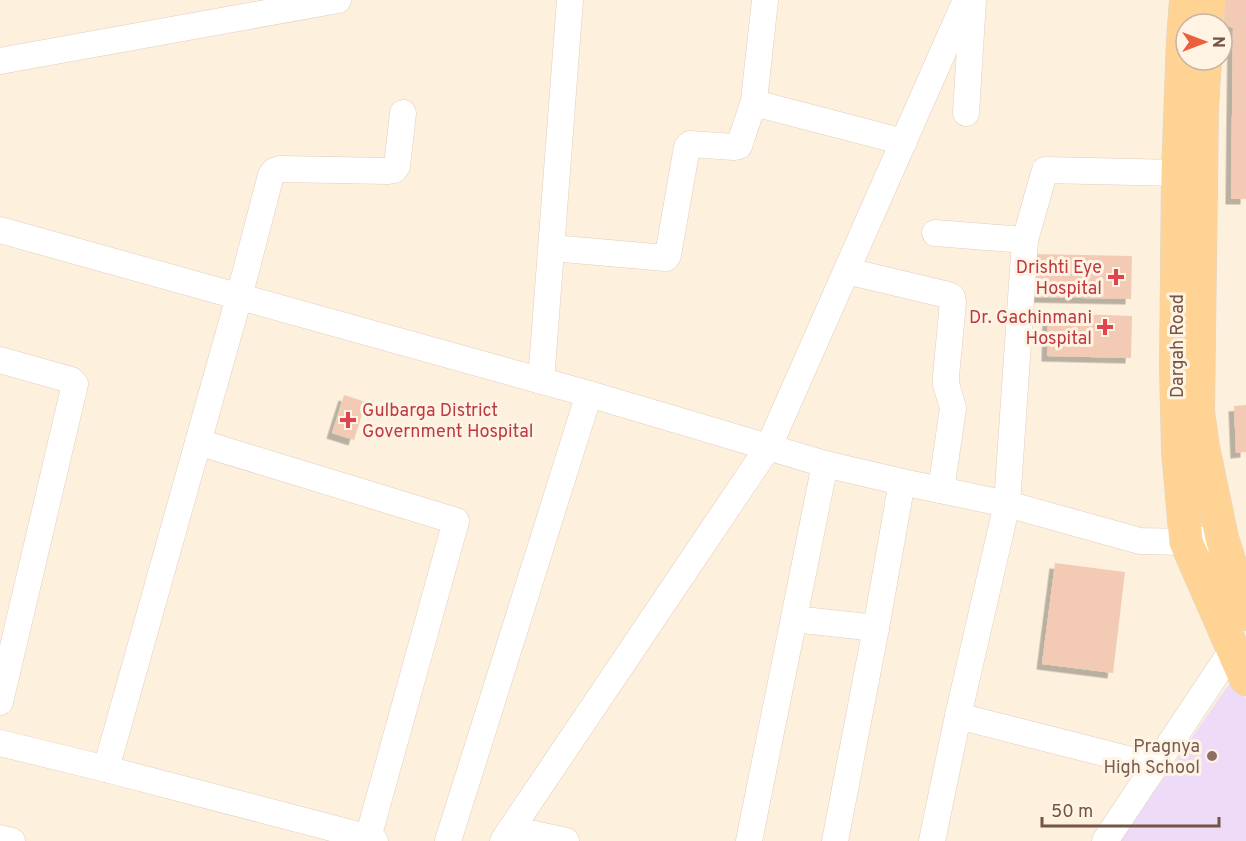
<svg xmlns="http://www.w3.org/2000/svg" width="1246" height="841" font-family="Overpass,sans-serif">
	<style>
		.education { fill: #eddbf8 }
		.building { fill: #f3cbb4; filter: url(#shadow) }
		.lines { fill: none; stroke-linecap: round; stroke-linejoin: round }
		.minor-casing { stroke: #e2cdbd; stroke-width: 27 }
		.major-casing { stroke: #ddd6d2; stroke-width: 34 }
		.minor { stroke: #fff; stroke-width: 26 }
		.major { stroke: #ffd393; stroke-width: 33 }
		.health-dot { fill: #e0444e; stroke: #fff4e4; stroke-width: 2 }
		.education-dot { fill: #8d6e63; stroke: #fff4e4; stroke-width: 2 }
		.labels { text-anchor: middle; stroke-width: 6; stroke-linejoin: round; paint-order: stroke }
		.health-label { font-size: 18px; fill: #be3a42; stroke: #fff4e4; text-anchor: end }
		.street-label { font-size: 18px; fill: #735445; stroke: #fff4e4 }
		.education-label { font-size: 18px; fill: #785e54; stroke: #fff4e4; text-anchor: end }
	</style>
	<defs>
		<filter id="shadow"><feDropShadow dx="-5.5" dy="5.5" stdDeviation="0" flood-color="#0004"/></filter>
	</defs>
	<rect width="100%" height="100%" fill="#fdf0dd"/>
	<polygon class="education" points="1236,674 1246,700 1246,841 1120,841"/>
	<g class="building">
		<polygon points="1217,0 1246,0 1246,199 1231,199 1233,28 1223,24"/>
		<polygon points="1033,254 1132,256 1131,299 1032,297"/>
		<polygon points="1048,313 1132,316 1131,358 1047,356"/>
		<polygon points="344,395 366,402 354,440 332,433"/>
		<polygon points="1246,405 1246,452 1236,453 1234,406"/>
		<polygon points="1055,563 1125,572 1113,673 1042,664"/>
	</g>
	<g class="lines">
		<defs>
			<g id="minor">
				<polyline points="765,0 754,101 758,104 904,142"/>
				<polyline points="0,61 338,0"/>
				<polyline points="966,113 973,0"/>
				<polyline points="0,230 589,394 825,464 902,482 1007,504 1140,541 1186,542 1202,540"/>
				<polyline points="935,233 1025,240"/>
				<polyline points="552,248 666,258 668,255 687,147 690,144 734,147 739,146 754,101"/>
				<polyline points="847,271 948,295 952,297 953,302 946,376 946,384 953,408 941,490"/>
				<polyline points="0,360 71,380 75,384 0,702"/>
				<polyline points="541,381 570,0"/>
				<polyline points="198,442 456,521 368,838"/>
				<polyline points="794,619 876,628"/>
				<polyline points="0,743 106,769 351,833 375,841"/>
				<polyline points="1155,766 958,716 1007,504 1025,240 1045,170 1178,173"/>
				<polyline points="106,769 239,297 271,175 274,171 280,169 388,171 394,170 397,166 403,113"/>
				<polyline points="511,829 566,841"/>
				<polyline points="0,838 12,841"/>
				<polyline points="448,841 589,394"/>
				<polyline points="503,841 769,446 966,0"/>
				<polyline points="749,841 825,464"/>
				<polyline points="835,841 876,628 902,482"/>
				<polyline points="932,841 958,716"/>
				<polyline points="1105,841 1233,649"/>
			</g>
			<g id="major">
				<polyline points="1186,0 1183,40 1178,173 1176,368 1178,451 1186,542 1246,679"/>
				<polyline points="1207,24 1209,0"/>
				<polyline points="1205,60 1202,109 1198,411 1203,447 1222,538 1246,614"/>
			</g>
		</defs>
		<use href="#minor" class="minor-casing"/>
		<use href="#major" class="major-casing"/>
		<use href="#minor" class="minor"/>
		<use href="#major" class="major"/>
	</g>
	<g class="health-dot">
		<path d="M1113 268h6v6h6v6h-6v6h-6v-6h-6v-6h6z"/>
		<path d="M1102 318h6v6h6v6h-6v6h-6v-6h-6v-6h6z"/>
		<path d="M345 411h6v6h6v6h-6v6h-6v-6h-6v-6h6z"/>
	</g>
	<circle class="education-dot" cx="1212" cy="756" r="6"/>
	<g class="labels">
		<g class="health-label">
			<text x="1102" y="273">Drishti Eye<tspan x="1102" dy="21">Hospital</tspan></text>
			<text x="1092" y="323">Dr. Gachinmani<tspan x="1092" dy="21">Hospital</tspan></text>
			<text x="362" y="416" text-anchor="start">Gulbarga District<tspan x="362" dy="21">Government Hospital</tspan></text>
		</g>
		<g class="street-label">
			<text transform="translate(1177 346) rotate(-90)" y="6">Dargah Road</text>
		</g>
		<g class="education-label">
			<text x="1200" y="752">Pragnya<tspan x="1200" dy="21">High School</tspan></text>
		</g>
	</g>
	<g transform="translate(1204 42) rotate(90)"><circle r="28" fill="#fff4e4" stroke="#c7b4a4" stroke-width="1.5"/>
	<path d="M0-4.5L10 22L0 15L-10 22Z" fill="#ec5f3d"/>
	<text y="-9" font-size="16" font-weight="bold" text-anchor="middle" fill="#735445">N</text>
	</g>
	<path d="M1042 817v9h177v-9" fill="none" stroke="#735445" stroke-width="3"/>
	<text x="1051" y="817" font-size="18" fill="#735445" stroke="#fff4e4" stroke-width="4.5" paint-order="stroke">50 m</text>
</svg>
